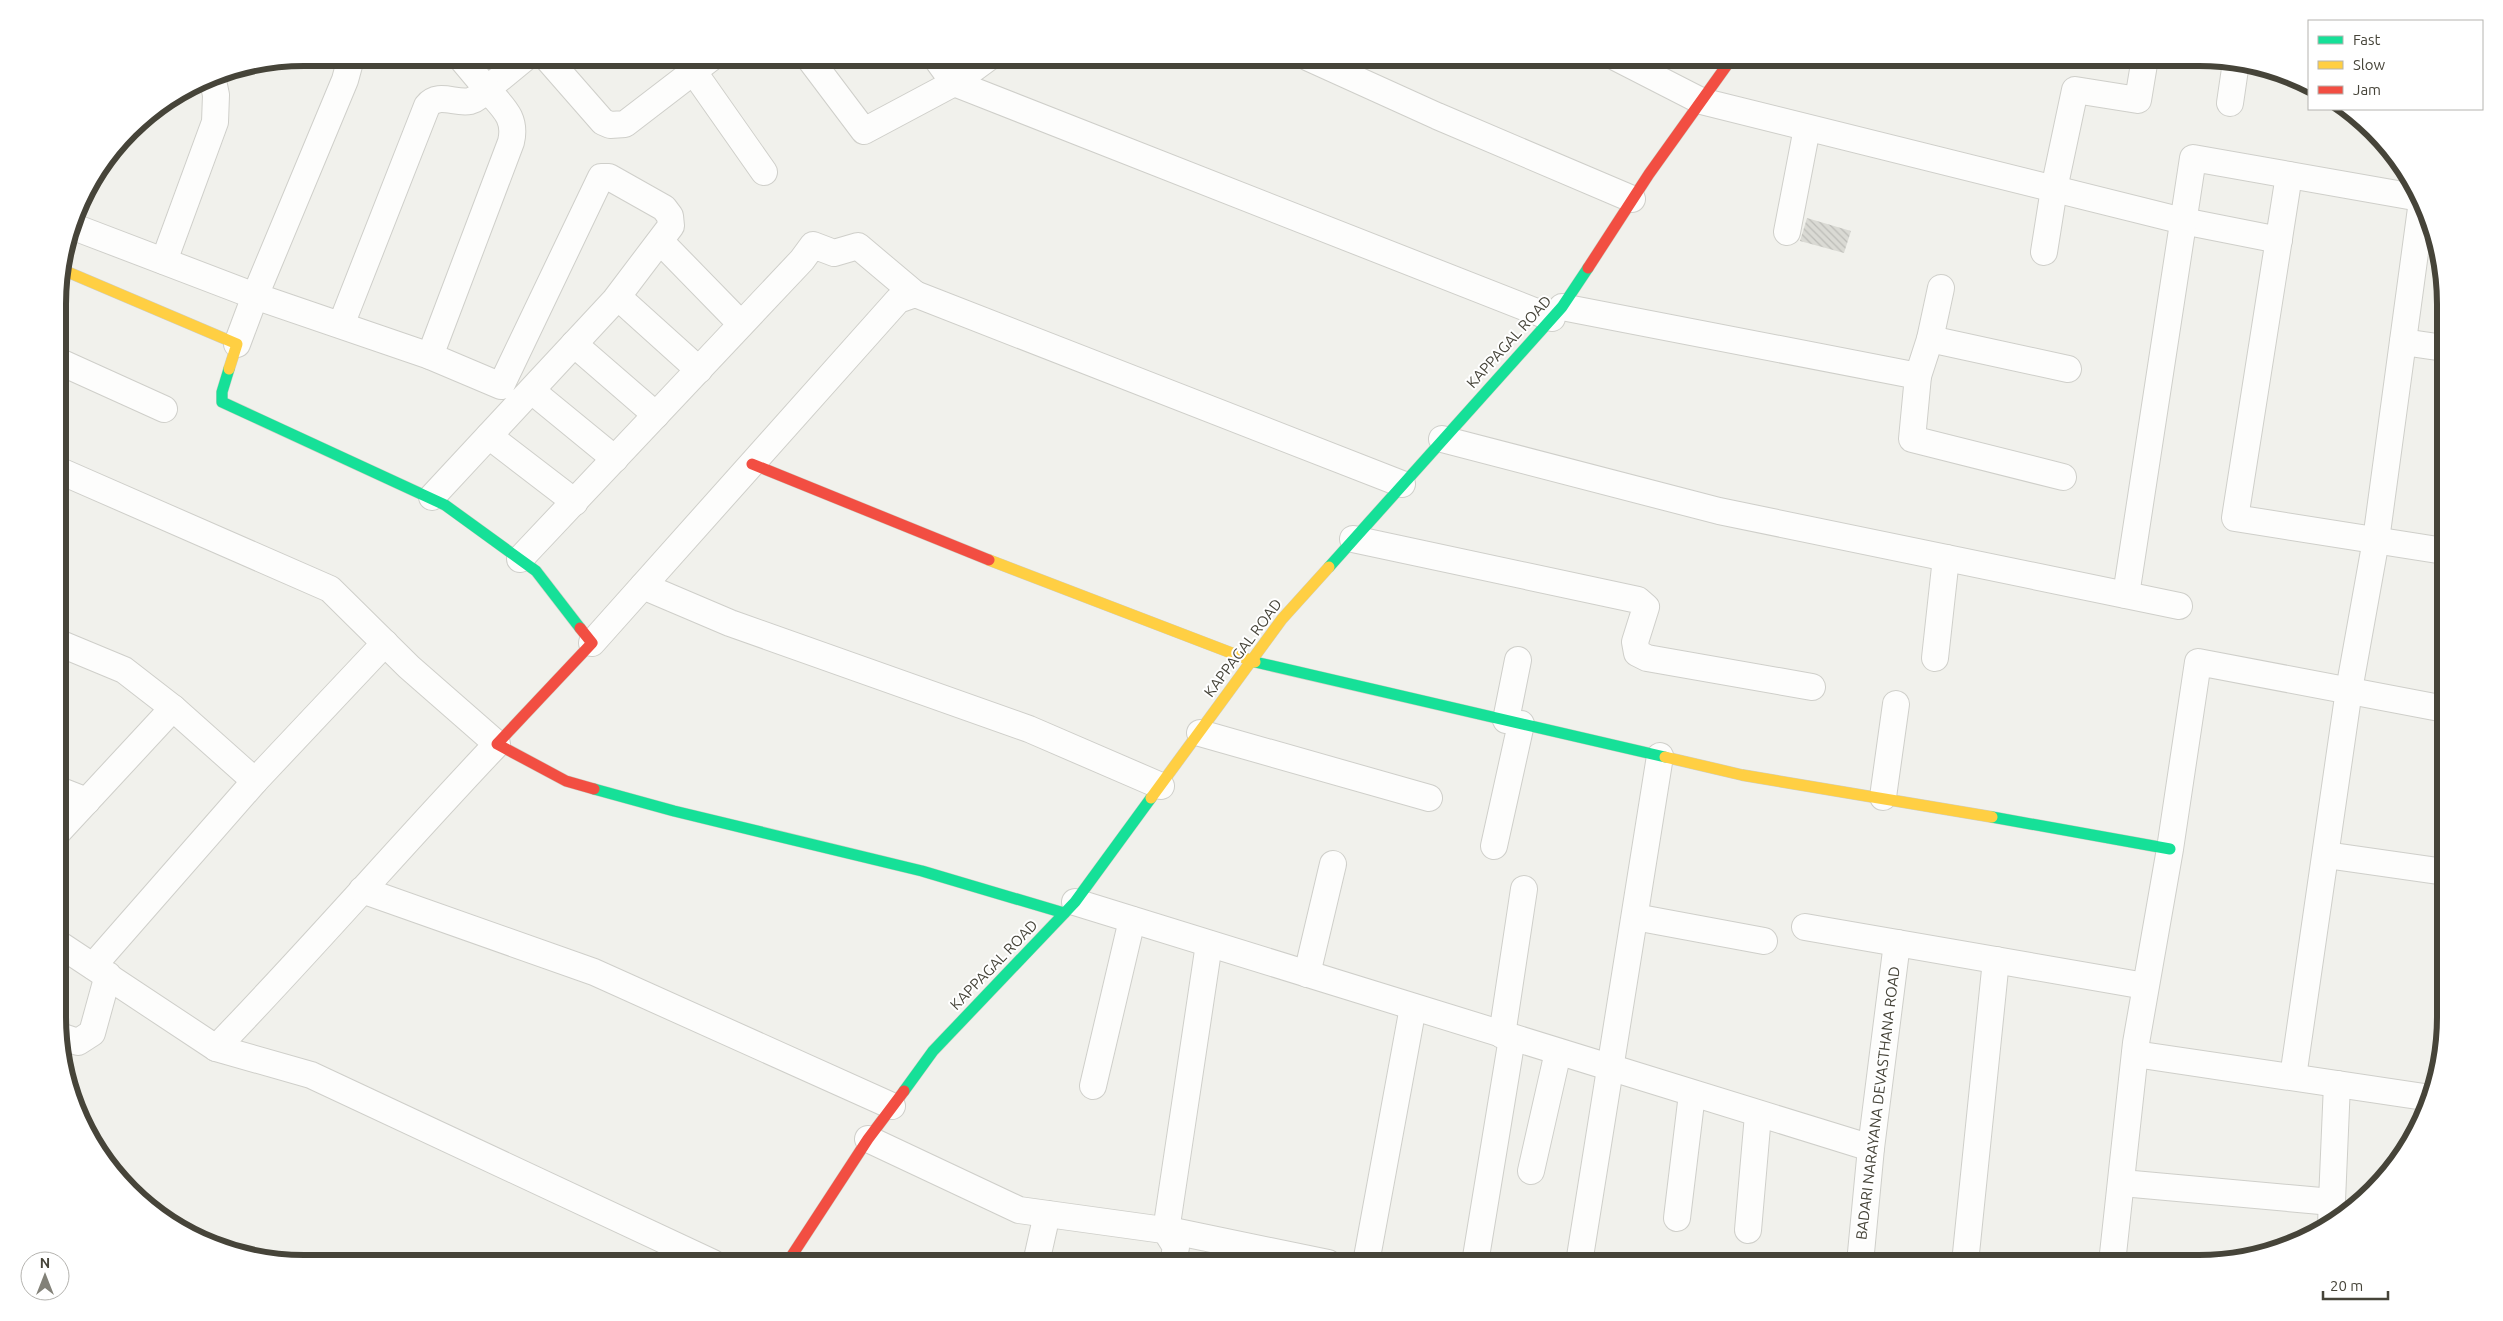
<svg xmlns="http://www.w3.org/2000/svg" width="2503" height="1321" font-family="Ubuntu,sans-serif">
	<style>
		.building { fill: url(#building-back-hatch) }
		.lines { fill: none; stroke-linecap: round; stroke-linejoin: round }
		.street-casing { stroke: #cfcfca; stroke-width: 28 }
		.fast-casing { stroke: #cfcfc4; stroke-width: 12 }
		.slow-casing { stroke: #cfcfc4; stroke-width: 12 }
		.jam-casing { stroke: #cfcfc4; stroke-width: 12 }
		.street { stroke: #fdfdfc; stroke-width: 26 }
		.fast { stroke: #16e098; stroke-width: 11 }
		.slow { stroke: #ffcf43; stroke-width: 11 }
		.jam { stroke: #f24e42; stroke-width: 11 }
		.labels { text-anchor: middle; stroke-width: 4; stroke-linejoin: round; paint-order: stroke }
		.street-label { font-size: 15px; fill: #464439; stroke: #fff }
		.rim { fill: none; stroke: #464439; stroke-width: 6 }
	</style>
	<defs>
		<pattern id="building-back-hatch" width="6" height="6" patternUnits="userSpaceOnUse" patternTransform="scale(1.25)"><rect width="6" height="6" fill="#dadad4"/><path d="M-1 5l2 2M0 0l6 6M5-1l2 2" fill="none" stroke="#bcbcb7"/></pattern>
	</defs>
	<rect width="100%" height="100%" fill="#f1f1ec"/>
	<polygon class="building" points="1807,218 1851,231 1844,253 1800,241"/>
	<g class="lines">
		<defs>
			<g id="street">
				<polyline points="461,58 487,89 525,58"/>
				<polyline points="547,58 603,122 610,125 625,124 711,58"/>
				<polyline points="684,58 764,172"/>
				<polyline points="809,58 864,131 954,83 988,58"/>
				<polyline points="936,58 954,83 1552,318"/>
				<polyline points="1309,58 1437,116 1632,199"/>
				<polyline points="1617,58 1701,101 2183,221 2279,240"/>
				<polyline points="2230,103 2236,62"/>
				<polyline points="2289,175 2235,518 2444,551"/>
				<polyline points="74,227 255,296 345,80 351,58"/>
				<polyline points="1787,232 1807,128"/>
				<polyline points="661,242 741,324"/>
				<polyline points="2044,252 2054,189 2075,90 2138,100 2145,58"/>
				<polyline points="164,261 215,122 216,95 212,76"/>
				<polyline points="618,297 699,370"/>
				<polyline points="1562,307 1918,376 1912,439 2063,477"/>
				<polyline points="1930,339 1941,288"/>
				<polyline points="2403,342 2444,348"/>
				<path d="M237,344L255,296L430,356L511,142C517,117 502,107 487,89C482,94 477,99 470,101C455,104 438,92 427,106L341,325"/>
				<polyline points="574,344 656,415"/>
				<polyline points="430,356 501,386 601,177 609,177 664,208 670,216 671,226 615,300 432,497"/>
				<polyline points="58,361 164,409"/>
				<polyline points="1918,376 1930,339 2068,369"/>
				<polyline points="532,391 615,459"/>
				<polyline points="489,436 575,502"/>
				<polyline points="1442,439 1719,511 2179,606"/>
				<path d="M58,470L330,589L409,667L497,744C402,844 312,949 216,1048L59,944"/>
				<polyline points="1353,539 1638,600 1646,607 1635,642 1637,653 1647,658 1812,687"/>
				<polyline points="520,559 802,260 813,245 834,253 858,246 915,294"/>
				<polyline points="643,586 730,623 1029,729 1161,786"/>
				<polyline points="2126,595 2193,158 2420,198"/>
				<polyline points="59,643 124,670 173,708 59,831"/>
				<polyline points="592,643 898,300 915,294 1402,484"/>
				<polyline points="1935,658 1946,558"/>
				<polyline points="173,708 255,781 385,643"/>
				<polyline points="1506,720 1518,660"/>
				<polyline points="1200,733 1429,798"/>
				<polyline points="59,790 87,801"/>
				<polyline points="1883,797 1896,704"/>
				<polyline points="1494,846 1521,724"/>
				<polyline points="2326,855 2445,872"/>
				<polyline points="362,890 594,972 892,1106"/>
				<polyline points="1075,902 1871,1148"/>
				<polyline points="1635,917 1764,941"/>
				<polyline points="1805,927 2145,986"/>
				<polyline points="93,966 255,781"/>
				<polyline points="1307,974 1333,864"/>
				<polyline points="1502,1035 1524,889"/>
				<polyline points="60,1036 78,1042 92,1033 108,975"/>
				<polyline points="216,1048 311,1075 713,1263"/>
				<polyline points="2135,1054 2431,1098"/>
				<polyline points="2293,1077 2349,690 2376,540 2422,201"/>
				<polyline points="1093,1086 1132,920"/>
				<polyline points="868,1139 1019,1210 1178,1232 1328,1263"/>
				<polyline points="1531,1171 1558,1052"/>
				<polyline points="2122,1183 2332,1202"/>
				<polyline points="1677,1218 1692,1094"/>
				<polyline points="2331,1224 2337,1084"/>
				<polyline points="1748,1230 1758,1115"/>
				<polyline points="1036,1263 1047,1214"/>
				<polyline points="1173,1263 1176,1247 1166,1231 1209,944"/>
				<polyline points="1366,1263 1413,1007"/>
				<polyline points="1475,1263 1512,1038"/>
				<polyline points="1579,1263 1660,756"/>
				<polyline points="1860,1263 1871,1148 1897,943"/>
				<polyline points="1965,1263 1996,960"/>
				<polyline points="2112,1263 2136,1043 2170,849 2198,662 2445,709"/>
			</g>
			<g id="fast">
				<polyline points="229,369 222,392 222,402 445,505 536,571 580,628"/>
				<polyline points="1329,567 1562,307 1588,268"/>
				<polyline points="1255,662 1665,757"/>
				<polyline points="594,789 674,811 922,871 1064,913"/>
				<polyline points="1992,817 2170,849"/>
				<polyline points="904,1091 933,1051 1075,902 1151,798"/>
			</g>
			<g id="slow">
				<polyline points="63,270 237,344 229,369"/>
				<polyline points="989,560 1255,662"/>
				<polyline points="1665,757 1742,775 1992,817"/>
				<polyline points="1151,798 1282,619 1329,567"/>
			</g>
			<g id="jam">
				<polyline points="1588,268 1649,174 1732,58"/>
				<polyline points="752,464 989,560"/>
				<polyline points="580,628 592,643 497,744 566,781 594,789"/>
				<polyline points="787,1263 868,1139 904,1091"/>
			</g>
		</defs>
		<use href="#street" class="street-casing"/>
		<use href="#fast" class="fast-casing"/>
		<use href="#slow" class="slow-casing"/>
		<use href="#jam" class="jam-casing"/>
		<use href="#street" class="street"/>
		<use href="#fast" class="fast"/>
		<use href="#slow" class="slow"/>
		<use href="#jam" class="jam"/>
	</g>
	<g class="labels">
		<g class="street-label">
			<text transform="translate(1509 342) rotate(-48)" y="5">KAPPAGAL ROAD</text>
			<text transform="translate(1243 648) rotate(-53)" y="5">KAPPAGAL ROAD</text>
			<text transform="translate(994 965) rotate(-46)" y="5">KAPPAGAL ROAD</text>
			<text transform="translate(1878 1103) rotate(-83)" y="5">BADARI NARAYANA DEVASTHANA ROAD</text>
		</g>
	</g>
	<path d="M0 0H2503V1321H0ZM304 66H2199A238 238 0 0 1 2437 304V1017A238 238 0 0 1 2199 1255H304A238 238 0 0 1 66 1017V304A238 238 0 0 1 304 66Z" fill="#fff" fill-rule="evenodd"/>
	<path class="rim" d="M304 66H2199A238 238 0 0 1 2437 304V1017A238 238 0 0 1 2199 1255H304A238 238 0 0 1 66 1017V304A238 238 0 0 1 304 66Z"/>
	<rect x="2308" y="20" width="175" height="90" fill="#ffffff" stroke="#b5b4b0"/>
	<rect x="2318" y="36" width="25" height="8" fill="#16e098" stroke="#b5b4b0"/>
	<text x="2353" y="45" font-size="15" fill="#464439">Fast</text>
	<rect x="2318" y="61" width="25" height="8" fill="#ffcf43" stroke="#b5b4b0"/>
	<text x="2353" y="70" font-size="15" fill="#464439">Slow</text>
	<rect x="2318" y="86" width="25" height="8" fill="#f24e42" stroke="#b5b4b0"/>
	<text x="2353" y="95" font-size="15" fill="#464439">Jam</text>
	<g transform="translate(45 1276)"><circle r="24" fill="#ffffff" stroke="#b5b4b0"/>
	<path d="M0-4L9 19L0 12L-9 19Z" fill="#828178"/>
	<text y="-8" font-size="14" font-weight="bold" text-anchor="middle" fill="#464439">N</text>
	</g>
	<path d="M2323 1291v8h65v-8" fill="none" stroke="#464439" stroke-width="2.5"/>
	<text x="2330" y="1291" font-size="15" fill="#464439" stroke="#ffffff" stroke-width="4" paint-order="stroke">20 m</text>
</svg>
